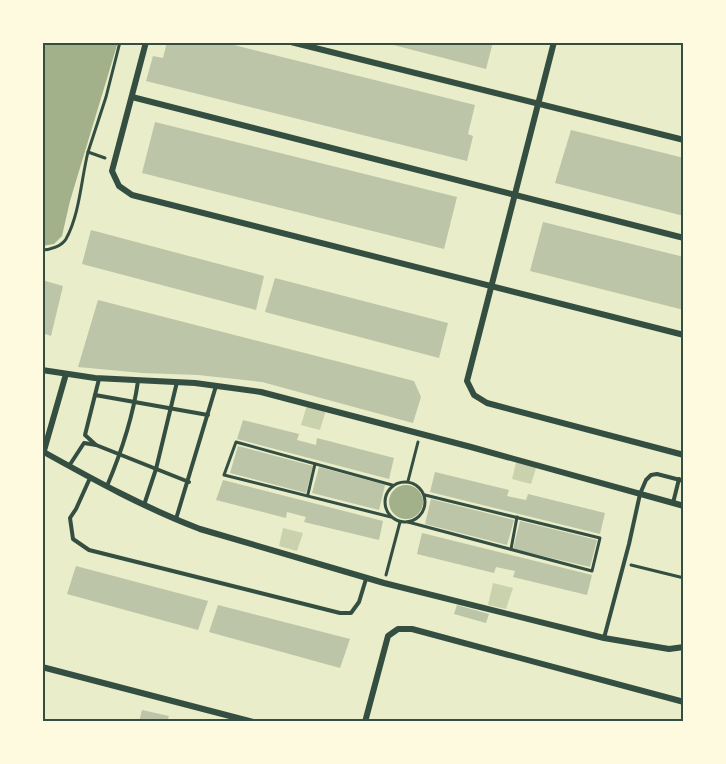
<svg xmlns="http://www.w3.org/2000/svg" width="726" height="764" font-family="Literata,serif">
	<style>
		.green { fill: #cad2ad }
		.water { fill: #a3b18a }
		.building { fill: #bcc5a7 }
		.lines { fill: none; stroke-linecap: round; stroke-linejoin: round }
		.path { stroke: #344e41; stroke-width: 3 }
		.service { stroke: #344e41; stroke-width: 4 }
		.minor { stroke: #344e41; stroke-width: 6 }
		.neatline { fill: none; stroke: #344e41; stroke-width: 2 }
	</style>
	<rect width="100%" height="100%" fill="#e9edc9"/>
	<g class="green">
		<polygon points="307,405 326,410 320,430 301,425"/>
		<polygon points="517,459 537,465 531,484 512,479"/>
		<polygon points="283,528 303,533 297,551 279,546"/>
		<polygon points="493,583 513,588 506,609 488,605"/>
	</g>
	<g class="water">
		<polygon points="42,42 118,42 70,201 62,236 54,244 42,246"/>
		<circle cx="406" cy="502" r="17"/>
	</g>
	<g class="building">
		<polygon points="167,42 222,42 475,105 468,134 473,136 467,161 146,81 153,56 163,58"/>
		<polygon points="382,42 493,42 486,69"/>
		<polygon points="155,122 457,197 444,249 142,173"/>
		<polygon points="571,130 684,158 684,216 555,183"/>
		<polygon points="543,222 684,257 684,310 530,271"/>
		<polygon points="91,230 264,276 256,310 82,264"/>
		<polygon points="275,278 448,323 439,358 265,312"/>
		<polygon points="42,280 63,286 51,336 42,333"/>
		<polygon points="98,300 414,381 421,397 413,423 262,382 198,375 142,373 78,367"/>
		<polygon points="243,420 299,434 297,440 316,445 317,438 394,458 389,479 237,439"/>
		<polygon points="238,446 313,466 306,493 230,473"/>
		<polygon points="319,467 385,485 379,510 312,493"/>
		<polygon points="435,472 509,490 507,496 526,500 528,494 605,513 600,534 430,492"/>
		<polygon points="223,480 383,521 379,540 304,522 306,517 287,512 286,518 216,500"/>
		<polygon points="431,499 514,520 507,545 425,524"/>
		<polygon points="520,521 597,540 590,567 513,549"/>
		<polygon points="422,533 592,575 587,595 513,577 515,571 496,567 494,573 417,554"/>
		<polygon points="76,566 208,601 198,630 67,594"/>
		<polygon points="218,605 350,639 340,668 209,632"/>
		<polygon points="457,605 489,614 486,623 454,614"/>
		<polygon points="142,710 169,716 167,722 139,722"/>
	</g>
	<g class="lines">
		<g class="path">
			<polyline points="88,152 106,97 120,42"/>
			<path d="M42,250C50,250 62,246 66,239C80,213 81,180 88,152L105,158"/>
			<polyline points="408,481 418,442"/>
			<circle cx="405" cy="502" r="20"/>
			<polyline points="308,494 315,464"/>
			<polyline points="391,517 224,475 236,442 392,485"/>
			<polyline points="408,522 592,571 600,538 425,495"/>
			<polyline points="511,549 517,517"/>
			<polyline points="631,565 684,578"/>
			<polyline points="386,575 400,522"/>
		</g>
		<g class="service">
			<polyline points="95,395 99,379"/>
			<polyline points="96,445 85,435 95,395 208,415"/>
			<polyline points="69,466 84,443 96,445 189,482"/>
			<polyline points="90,478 76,509 70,518 73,539 89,550 340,613 351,613 359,602 366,579"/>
			<path d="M107,486C121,453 133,417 138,381"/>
			<polyline points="673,503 679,479"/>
			<polyline points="144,505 156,469 177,382"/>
			<polyline points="176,519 216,386"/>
			<polyline points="604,638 629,544 640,494 646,480 651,475 657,474 684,481"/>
		</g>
		<g class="minor">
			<polyline points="146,42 112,171 119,186 132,195 684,335"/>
			<polyline points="291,42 684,140"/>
			<polyline points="554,42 467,381 474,395 487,403 684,455"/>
			<polyline points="132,97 684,238"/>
			<polyline points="42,370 95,378 195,383 261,392 471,447 684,506"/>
			<path d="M42,451C94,480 145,508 200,529L384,583L604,638L669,649L684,647"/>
			<polyline points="43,454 66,374"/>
			<polyline points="42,667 253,722"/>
			<polyline points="365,722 388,636 398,629 412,629 684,702"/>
		</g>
	</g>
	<rect width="726" height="764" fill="none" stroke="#fefae0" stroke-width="87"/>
	<rect x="44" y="44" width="638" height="676" class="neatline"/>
</svg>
